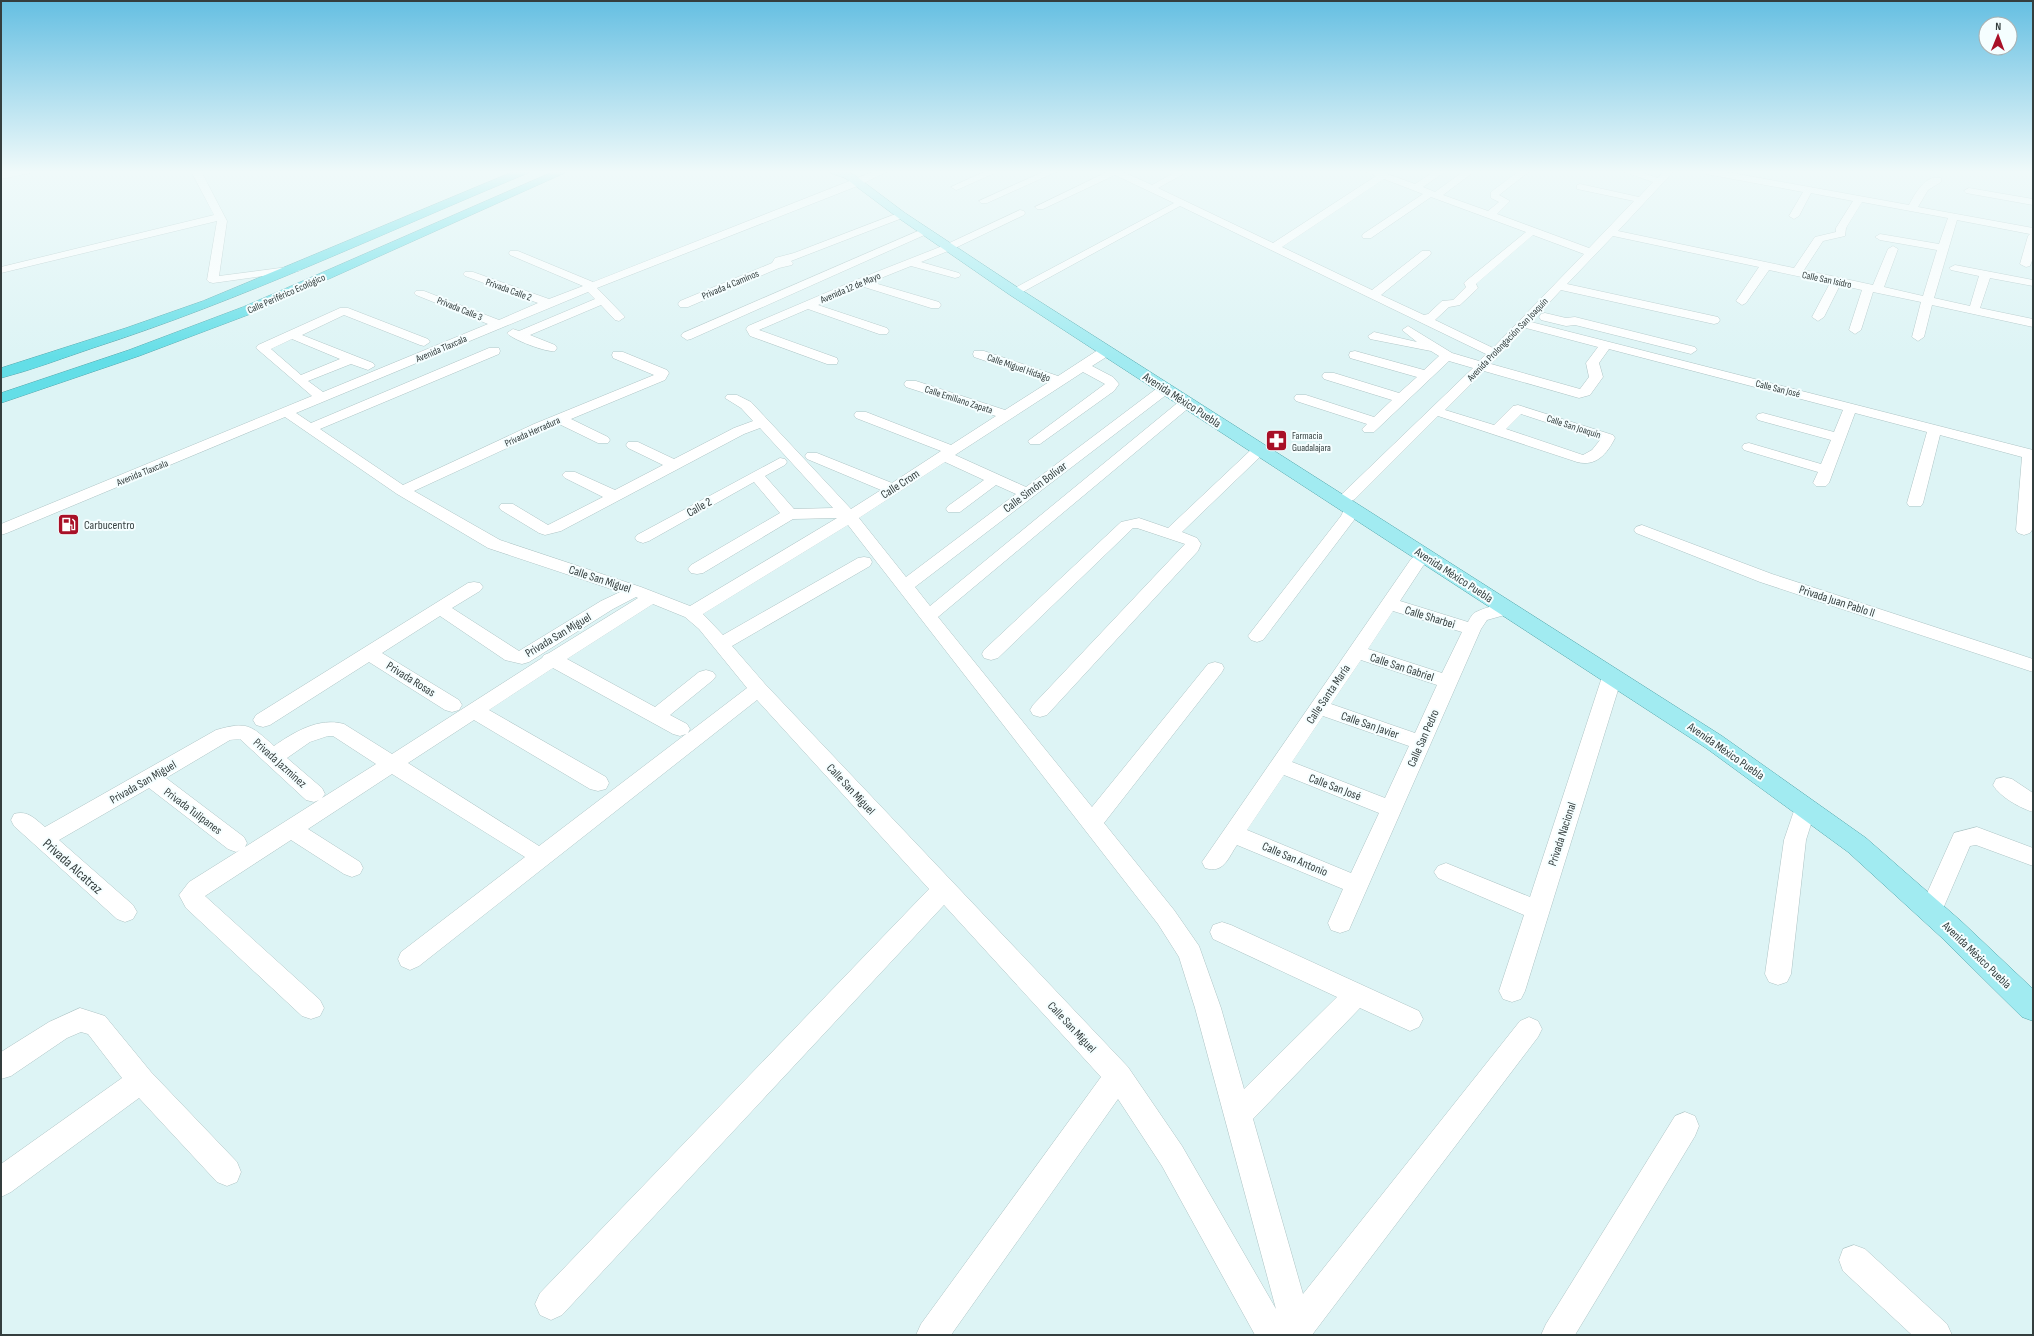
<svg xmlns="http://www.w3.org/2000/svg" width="2034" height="1336" font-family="'Sofia Sans Condensed',sans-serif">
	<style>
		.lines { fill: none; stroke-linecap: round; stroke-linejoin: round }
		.minor-casing { stroke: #aec4c5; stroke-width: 1 }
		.major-casing { stroke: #53a6ac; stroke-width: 1 }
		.highway-casing { stroke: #53a6ac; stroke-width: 1 }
		.minor { fill: #fff; fill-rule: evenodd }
		.major { fill: #a1ebf1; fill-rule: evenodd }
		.highway { fill: #63dee7; fill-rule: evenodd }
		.labels { text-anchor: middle; stroke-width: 4; stroke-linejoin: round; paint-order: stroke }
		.far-street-label { font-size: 10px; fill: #343e3e; stroke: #f5feff }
		.far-poi-label { font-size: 10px; fill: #343e3e; stroke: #f5feff; text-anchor: start }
		.street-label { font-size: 12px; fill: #343e3e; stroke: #f5feff }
		.poi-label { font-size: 12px; fill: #343e3e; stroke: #f5feff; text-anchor: start }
		.near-street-label { font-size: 14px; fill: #343e3e; stroke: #f5feff }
	</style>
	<rect width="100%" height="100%" fill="#ddf4f5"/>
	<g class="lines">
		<defs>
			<g id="minor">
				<polygon points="13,171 32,171 30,173 1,179 1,173"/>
				<polygon points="191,171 201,171 227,221 219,276 295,266 299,267 301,269 299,271 213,283 209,282 207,280 217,221 1,273 1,267 214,215"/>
				<path d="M875,171H888L860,185L597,288L625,317L619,321L615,320L601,305L530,335L555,345L557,348L555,351C547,353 511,339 507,333L513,329L519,331L595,299L588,292L296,413L311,423L489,348H499L500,351L499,354L320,429L403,485L534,424L654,375L613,358L612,355L613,352H623L667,370L669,373L665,380L571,419L608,437L610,440L608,443H598L559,424L414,491L500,540L641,587L690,606L837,518L793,519L703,573L697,574L691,573L688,569L691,565L780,513L754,482L649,541L643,543L637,541L635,538L637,535L780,458L785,459L787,462L785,465L765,476L794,509L833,508L760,428L744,434L561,531L545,535L539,533L501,510L499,507L501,504H513L548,525L550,524L603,497L565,478L562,475L565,472H575L615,490L663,465L628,448L626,445L628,442H638L674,459L734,428L753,421L741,408L725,398L727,395H737L751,402L851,509L881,490L807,459L805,456L807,453H817L892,483L941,451L856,418L854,415L856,412H866L951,445L996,416L906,387L904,384L906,381H916L1005,410L1049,382L974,357L973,354L974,351H984L1058,376L1101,348H1111L1112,351L1111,354L1092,366L1113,377L1119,384L1114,391L1040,444H1030L1028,441L1105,384L1083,372L955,455L1026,487L1160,386H1170L1172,389L1170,392L915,587L930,606L1181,400H1191L1193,403L1191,406L938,617L1092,807L1208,664L1215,662L1222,664L1224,668L1222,672L1104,823L1174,910L1199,946L1221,1008L1244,1089L1337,997L1213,939L1210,932L1213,925L1222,922L1231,925L1419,1011L1423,1019L1419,1027L1410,1031L1360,1008L1253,1119L1303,1294L1520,1021L1529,1017L1538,1021L1542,1029L1538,1037L1312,1335H1255L1162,1166L1118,1099L951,1335H916L921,1324L1101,1077L944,905L562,1315L551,1320L540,1315L535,1304L540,1293L929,889L757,700L419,966L410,970L401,966L398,959L401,952L525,857L392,774L308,829L360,862L363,868L360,874L352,877L344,874L291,840L205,896L320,1000L324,1008L320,1016L311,1019L302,1016L186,908L179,895L189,882L240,850L236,852L228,849L149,788L59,840L133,905L137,912L133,919L125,922L117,919L14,826L11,820L14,814C28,810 35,819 45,827L216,730C248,721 250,725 274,746C294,732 319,717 344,724L392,754L542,658L544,655L549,653L638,598L636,597L613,609L529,662L522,664L505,660L440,616L382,653L459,700L462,705L459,710L452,712L445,710L369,662L270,725L263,727L256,725L253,720L256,715L468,583L474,582L480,583L483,587L480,591L452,608L519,651L601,601L620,592L488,548L397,494L285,417L7,533L1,535V524L312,396L256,348L258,345L340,308H348L428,339L430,342L424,346L420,345L344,315L302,335L373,363L375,366L368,370L351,364L308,381L323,392L488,324L416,295L414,293L416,291H424L499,320L538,303L465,276L463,274L465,272H473L549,299L583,286L510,255L509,253L510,251H518L593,282ZM292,339L340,359L301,375L271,349ZM945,462L984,480L948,506L946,509L948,512H960L996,485L1016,494L906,577L859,518ZM848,525L1158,924L1179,957L1195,1008L1276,1309L1182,1146L1128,1067L765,684L732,646L870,566L872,562L870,558L864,557L858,558L723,635L703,614ZM653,604L685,617L699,629L747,688L688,733L690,729L687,724L670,715L713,680L716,676L713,672L706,670L699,672L655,707L567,659ZM553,668L673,734L680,736L686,734L539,846L408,763L474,720L590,789L598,791L606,789L609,783L606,777L489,710ZM328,736H333L376,764L322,798L325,794L322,788L287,758L310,742ZM240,739L306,800L314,802L319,800L245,847L247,843L244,837L166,778L230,740Z"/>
				<polygon points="986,171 999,171 959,189 956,190 951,187"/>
				<polygon points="1045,171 1058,171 987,203 981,203 979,201"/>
				<path d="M1109,171H1121L1152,185L1177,171H1189L1158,188L1273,243L1376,176L1365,171H1379L1415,184L1435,171H1446L1423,187L1435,192L1464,171H1475L1443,195L1488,211L1499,202L1491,198V192L1519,171H1530L1499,195L1510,201L1497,214L1589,248L1634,201L1577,189V185L1580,184L1639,197L1653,182L1622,171H1637L1658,178L1664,171H1674L1618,231L1794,268L1815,237L1836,232V228L1853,201L1811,193L1799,216L1794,219L1789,216L1803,192L1706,174L1701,171H1721L1909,205C1915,194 1925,174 1941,178V182L1928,190L1918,207L2033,228V258L2030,266L2026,267L2020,264L2028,236L2030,234L1957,220L1934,298L1970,306L1979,276L1951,270L1949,268L1955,265L2033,280V286L1990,278L1980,308L2033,319V327L1932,305L1924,337L1918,341L1912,337L1921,302L1873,292L1861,330L1855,334L1849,330L1862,290L1840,285L1824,317L1818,321L1812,317L1830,283L1769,270L1746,303L1742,305L1736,301L1759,267L1613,236L1567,284L1718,317L1720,320L1718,323L1714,324L1561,290L1531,322L2033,450L2032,530L2030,533L2024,535L2018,533L2016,530L2022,457L1940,435L1923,503L1921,506H1909L1907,503L1927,432L1855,413L1829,483L1826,486H1816L1813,483L1818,472L1744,450L1742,447L1744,444L1749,443L1821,464L1831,440L1758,420L1756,417L1758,414L1763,413L1834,432L1843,410L1609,349L1599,363L1603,377L1590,395L1579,398L1484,371L1445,410L1494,425L1513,406L1518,405L1613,435L1615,438C1607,454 1596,467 1577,462L1438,416L1355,499L1346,504H1334L1332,501L1343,493L1473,368L1449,361L1374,432H1364L1362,429L1367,424L1296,401L1294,398L1296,395H1306L1374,417L1392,400L1324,379L1322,376L1324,373H1334L1399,393L1417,377L1350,358L1349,355L1350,352L1355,351L1424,370L1439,356L1431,351L1370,339L1368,336L1374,332L1417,342L1402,330L1408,326L1452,353L1479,361L1486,354L1180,206L1019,294H1011L1009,292L1011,290L1174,203L1115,175L1043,209H1037L1035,207ZM1384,179L1423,194L1363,234L1362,236L1363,238H1371L1431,197L1526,232L1466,281L1464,283L1466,287L1453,300L1442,301L1428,314L1424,315L1381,295L1430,255L1431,253L1430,251H1422L1372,290L1282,247ZM1862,202L1948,218L1939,244L1880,234L1875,237L1880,240L1937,250L1923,296L1884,287L1898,249L1893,246L1888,249L1873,285L1804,270L1823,241L1845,236L1846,228ZM1533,235L1584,254L1493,348L1435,320L1449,307L1460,305L1476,290L1478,288L1476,284ZM1526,328L1598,347L1586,363L1589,377L1580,389L1491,364ZM1521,414L1600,440L1592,450L1583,455L1506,429Z"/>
				<polygon points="1969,188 2033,199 2033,205 1966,193 1964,191"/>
				<polygon points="1020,210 1024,211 1025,213 1024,215 953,249 921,262 959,273 961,275 959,277 955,278 911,266 871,282 939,302 941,305 939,308 931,308 861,286 818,305 887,328 889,331 887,334 879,334 808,309 759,330 837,358 838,361 837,364 827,364 750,336 746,329 748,326 856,280 945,245"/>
				<polygon points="901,212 905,213 906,215 905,217 791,261 793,263 792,265 779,268 688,307 680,307 678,304 680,301 772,263 775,258 794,253"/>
				<polygon points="925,228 929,229 930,231 929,233 691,339 687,340 681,336 683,333"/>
				<polygon points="1545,313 1566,318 1575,317 1695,347 1697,350 1691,354 1575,325 1566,326 1541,320 1539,317 1541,314"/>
				<polygon points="1259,446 1264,447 1266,450 1264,453 1182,532 1197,538 1201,544 1198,551 1047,715 1040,717 1033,715 1030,710 1033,705 1185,544 1137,528 1133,528 998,658 991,660 984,658 982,654 984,650 1121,522 1139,518 1168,528 1254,447"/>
				<polygon points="1352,504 1358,506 1360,509 1354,520 1263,640 1257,642 1251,640 1248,636 1251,632 1341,516 1346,506"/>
				<polygon points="1642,525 1772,574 2033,659 2033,672 1760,582 1636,533 1634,530 1636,527"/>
				<path d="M1425,551L1431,552L1433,556L1423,566L1400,601L1468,622C1470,618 1473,613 1476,612C1486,607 1502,603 1512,605L1515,609L1512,613L1487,620L1481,629L1352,923L1349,930L1340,933L1331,930L1328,923L1343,889L1237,845C1228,858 1224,874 1205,868L1202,862L1411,559L1419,552ZM1393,611L1462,632L1442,673L1368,649ZM1361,660L1437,685L1415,733L1331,704ZM1323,716L1409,746L1385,798L1292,762ZM1284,775L1379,813L1351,873L1247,830Z"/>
				<polygon points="1612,671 1619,673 1622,677 1525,991 1521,999 1512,1002 1503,999 1499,991 1524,915 1438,878 1434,872 1438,866 1446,863 1530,897 1602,677 1605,673"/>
				<path d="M2004,777L2012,779L2033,793V812C2020,808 2000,797 1993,785L1996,779Z"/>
				<polygon points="1805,800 1813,802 1816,808 1806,840 1791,974 1787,982 1778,985 1769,982 1765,974 1784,840 1797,802"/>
				<polygon points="1977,827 2033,848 2033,866 1976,845 1970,846 1939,918 1931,921 1923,918 1919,911 1954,833"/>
				<polygon points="80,1008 105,1016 151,1072 237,1162 241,1172 237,1182 227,1186 217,1182 139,1098 11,1192 1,1197 1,1164 122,1078 88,1034 81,1032 67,1038 11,1076 1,1079 1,1052 49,1022"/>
				<polygon points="1685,1112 1695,1116 1699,1126 1695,1136 1575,1335 1541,1335 1546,1324 1675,1116"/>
				<polygon points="1854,1245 1865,1249 1947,1324 1952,1335 1912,1335 1843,1271 1839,1260 1843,1249"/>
			</g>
			<polygon id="major" points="829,171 845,171 853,174 905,213 1020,289 1722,736 1866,838 1961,921 2033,989 2033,1021 2022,1017 1941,937 1848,852 1706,748 1010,295 897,217 845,178 830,173"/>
			<g id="highway">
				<path d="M515,171H529L528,173C383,233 242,300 93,348C63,358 32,370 1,378V368L126,328L203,301Z"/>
				<polygon points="555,171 569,171 253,313 139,356 1,403 1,393 129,350 243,307"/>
			</g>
		</defs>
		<use href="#minor" class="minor-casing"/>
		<use href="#major" class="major-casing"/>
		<use href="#highway" class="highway-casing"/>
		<use href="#minor" class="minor"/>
		<use href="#major" class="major"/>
		<use href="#highway" class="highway"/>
	</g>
	<linearGradient id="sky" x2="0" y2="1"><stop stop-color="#65bfe2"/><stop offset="0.48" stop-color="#f0fafa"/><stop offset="1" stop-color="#f0fafa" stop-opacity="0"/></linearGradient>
	<rect width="2034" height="358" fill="url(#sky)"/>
	<defs>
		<symbol id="pharmacy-square" viewBox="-11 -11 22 22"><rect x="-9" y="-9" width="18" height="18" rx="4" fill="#a81027" stroke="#f5feff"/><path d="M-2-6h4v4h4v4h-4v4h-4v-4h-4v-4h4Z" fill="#fff"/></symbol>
		<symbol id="fuel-square" viewBox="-11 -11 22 22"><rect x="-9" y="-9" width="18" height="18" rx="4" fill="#a81027" stroke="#f5feff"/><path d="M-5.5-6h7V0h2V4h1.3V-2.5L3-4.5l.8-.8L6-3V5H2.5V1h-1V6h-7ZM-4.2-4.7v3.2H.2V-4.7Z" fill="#fff"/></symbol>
	</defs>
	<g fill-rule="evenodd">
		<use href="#pharmacy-square" x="1264" y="428" width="25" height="25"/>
		<use href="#fuel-square" x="56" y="512" width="25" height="25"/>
	</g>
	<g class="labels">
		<g class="far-street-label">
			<text transform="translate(1827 279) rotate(12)" y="4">Calle San Isidro</text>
			<text transform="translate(730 284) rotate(-23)" y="4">Privada 4 Caminos</text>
			<text transform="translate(850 287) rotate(-23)" y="4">Avenida 12 de Mayo</text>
			<text transform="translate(509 289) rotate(20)" y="4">Privada Calle 2</text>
			<text transform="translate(286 293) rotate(-24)" y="4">Calle Periférico Ecológico</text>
			<text transform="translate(460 308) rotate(22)" y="4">Privada Calle 3</text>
			<text transform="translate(1507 339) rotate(-46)" y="4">Avenida Prolongación San Joaquín</text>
			<text transform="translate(441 348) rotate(-23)" y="4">Avenida Tlaxcala</text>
			<text transform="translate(1019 367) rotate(19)" y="4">Calle Miguel Hidalgo</text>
			<text transform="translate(1778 388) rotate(14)" y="4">Calle San José</text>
			<text transform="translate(959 399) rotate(18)" y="4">Calle Emiliano Zapata</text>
			<text transform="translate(1574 426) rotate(18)" y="4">Calle San Joaquín</text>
			<text transform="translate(532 431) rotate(-24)" y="4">Privada Herradura</text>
			<text transform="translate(142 472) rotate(-22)" y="4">Avenida Tlaxcala</text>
		</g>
		<g class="far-poi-label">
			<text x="1292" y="439">Farmacia<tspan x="1292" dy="12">Guadalajara</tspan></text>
		</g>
		<g class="street-label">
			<text transform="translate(1182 400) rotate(33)" y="4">Avenida México Puebla</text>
			<text transform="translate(900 484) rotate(-33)" y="4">Calle Crom</text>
			<text transform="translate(1035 487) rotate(-37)" y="4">Calle Simón Bolívar</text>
			<text transform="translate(699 507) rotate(-29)" y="4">Calle 2</text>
			<text transform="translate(1454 575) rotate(33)" y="4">Avenida México Puebla</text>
			<text transform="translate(600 579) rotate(18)" y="4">Calle San Miguel</text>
			<text transform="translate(1837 601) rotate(18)" y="4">Privada Juan Pablo II</text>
			<text transform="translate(1430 617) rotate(17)" y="4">Calle Sharbei</text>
			<text transform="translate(558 635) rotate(-31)" y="4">Privada San Miguel</text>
			<text transform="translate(1402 667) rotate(18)" y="4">Calle San Gabriel</text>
			<text transform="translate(411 679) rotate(32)" y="4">Privada Rosas</text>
			<text transform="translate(1328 694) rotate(-56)" y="4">Calle Santa María</text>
			<text transform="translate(1370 725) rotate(19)" y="4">Calle San Javier</text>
			<text transform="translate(1423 738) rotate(-66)" y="4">Calle San Pedro</text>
			<text transform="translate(1726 751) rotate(35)" y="4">Avenida México Puebla</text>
			<text transform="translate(280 763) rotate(42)" y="4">Privada Jazminez</text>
			<text transform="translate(143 782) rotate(-30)" y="4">Privada San Miguel</text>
			<text transform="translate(1335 787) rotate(21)" y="4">Calle San José</text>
			<text transform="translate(851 789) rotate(47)" y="4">Calle San Miguel</text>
			<text transform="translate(193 811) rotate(37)" y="4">Privada Tulipanes</text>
			<text transform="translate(1562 834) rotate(-72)" y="4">Privada Nacional</text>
			<text transform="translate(1295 859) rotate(23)" y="4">Calle San Antonio</text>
			<text transform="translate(1977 955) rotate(44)" y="4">Avenida México Puebla</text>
			<text transform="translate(1072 1027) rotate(47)" y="4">Calle San Miguel</text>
		</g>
		<g class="poi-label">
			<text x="84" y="529">Carbucentro</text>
		</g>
		<g class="near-street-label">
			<text transform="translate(73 866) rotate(42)" y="5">Privada Alcatraz</text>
		</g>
	</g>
	<rect width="2034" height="1336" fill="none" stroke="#343e3e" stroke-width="4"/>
	<g transform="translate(1998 36) rotate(1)"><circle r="19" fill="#f5feff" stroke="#a8b1b2"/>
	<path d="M0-3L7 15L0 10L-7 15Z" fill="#a81027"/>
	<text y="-6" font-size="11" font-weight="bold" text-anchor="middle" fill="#343e3e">N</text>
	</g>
</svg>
